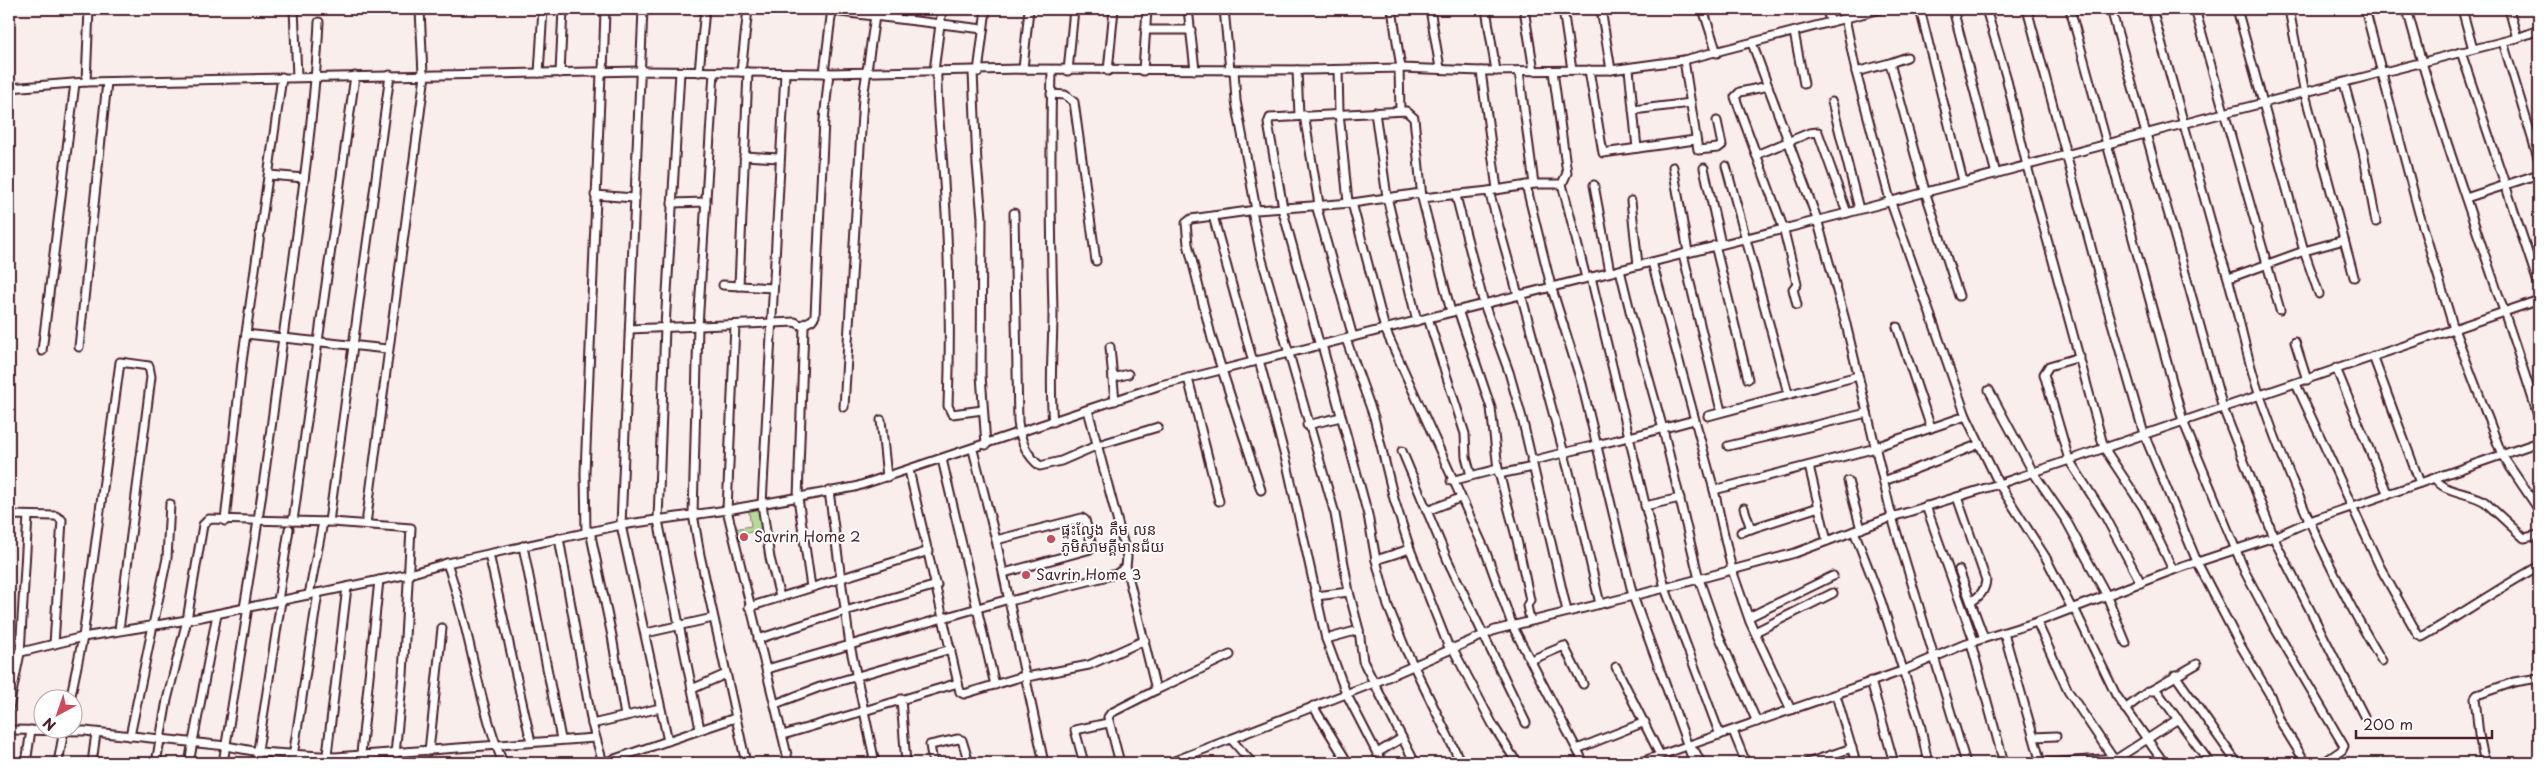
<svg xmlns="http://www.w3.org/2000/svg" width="2548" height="772" font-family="'Playpen Sans','Noto Sans Khmer',sans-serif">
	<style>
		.green { fill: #b3dc99; stroke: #7e7e62 }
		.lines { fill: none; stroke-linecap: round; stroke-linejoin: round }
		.minor-casing { stroke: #4a1f2b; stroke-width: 11 }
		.minor { stroke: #fff; stroke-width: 7 }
		.poi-dot { fill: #d1495b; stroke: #fff; stroke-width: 2 }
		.labels { text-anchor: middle; stroke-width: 4; stroke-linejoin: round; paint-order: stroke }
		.poi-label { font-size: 15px; fill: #4a1f2b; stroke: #fff; text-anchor: start }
	</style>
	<rect width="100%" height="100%" fill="#f9eeeb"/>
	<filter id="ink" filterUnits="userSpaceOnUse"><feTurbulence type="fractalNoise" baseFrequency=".02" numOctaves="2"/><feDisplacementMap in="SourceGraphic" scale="10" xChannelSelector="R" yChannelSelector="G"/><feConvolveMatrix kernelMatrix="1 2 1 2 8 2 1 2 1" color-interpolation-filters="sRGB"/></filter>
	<g filter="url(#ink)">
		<polygon class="green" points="762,504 766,528 736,536 734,529 751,526 748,507"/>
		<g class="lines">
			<defs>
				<g id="minor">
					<polyline points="294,9 297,76"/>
					<polyline points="420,9 423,75"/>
					<polyline points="643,9 621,525 668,741"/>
					<polyline points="1188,9 1195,70"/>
					<polyline points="1224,9 1230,70"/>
					<polyline points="1392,9 1401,68"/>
					<polyline points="1430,9 1440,68"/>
					<polyline points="1486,9 1496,71"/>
					<polyline points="1524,9 1534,71"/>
					<polyline points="1563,9 1572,70"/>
					<polyline points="1601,9 1611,70"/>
					<polyline points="1703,9 1717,53"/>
					<polyline points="1826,9 1831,22"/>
					<polyline points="1920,9 1963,181"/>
					<polyline points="1953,9 1996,174"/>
					<polyline points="1986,9 2006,76 2027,166 2104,448 2143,507 2173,570"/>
					<polyline points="2027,9 2105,299 2144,434 2198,564 2239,643 2270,695 2280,721 2306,763"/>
					<polyline points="2070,9 2183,421 2245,572 2274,627 2344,746 2342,750 2323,763"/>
					<polyline points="2111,9 2223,408 2277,545 2364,716"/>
					<path d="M2152,9L2219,251C2237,298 2243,349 2260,396C2292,487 2332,578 2382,661"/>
					<polyline points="2195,9 2280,310"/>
					<polyline points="2237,9 2304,251 2319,294"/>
					<polyline points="2289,9 2305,94 2354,277"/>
					<polyline points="2365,9 2419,213 2454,329 2502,455 2539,510"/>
					<path d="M2407,9C2444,148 2497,282 2539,419"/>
					<polyline points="2462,9 2473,49"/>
					<polyline points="2509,9 2517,38"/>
					<polyline points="2539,9 2539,11"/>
					<polyline points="832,11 983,29"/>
					<polyline points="1845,18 1856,72 1890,200 1966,416 1999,484 2046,558 2072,609"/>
					<polyline points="908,19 910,9"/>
					<polyline points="1145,30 1191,30"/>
					<polyline points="1794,32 1804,84"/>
					<polyline points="2503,42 2539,161"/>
					<polyline points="1752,43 1817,219 1845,320 1892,517 1966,763"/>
					<polyline points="2461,52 2539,286"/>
					<polyline points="1684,60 1698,150 1718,148 1722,145 1717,121"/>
					<polyline points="1890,63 1907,57"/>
					<polyline points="1399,68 1400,111"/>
					<polyline points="1023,69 1029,9"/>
					<polyline points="1629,69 1637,148"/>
					<path d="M1052,70C1050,151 1051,231 1053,312C1053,349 1049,385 1053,422"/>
					<polyline points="1234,70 1236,101 1256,210"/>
					<polyline points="1297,70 1299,115"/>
					<polyline points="1338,70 1339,113 1348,202"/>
					<polyline points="1589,70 1603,153 1695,140"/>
					<polyline points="934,71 942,9"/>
					<polyline points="1068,71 1074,9"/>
					<polyline points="1108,71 1114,9"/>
					<polyline points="1143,71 1147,9"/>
					<polyline points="1481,71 1497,189"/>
					<polyline points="1519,71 1534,184"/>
					<polyline points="1553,71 1567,173 1562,184"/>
					<polyline points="680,72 665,327 658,520 700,729"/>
					<polyline points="699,72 705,9"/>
					<polyline points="714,72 698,326 693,514 700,555 746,763"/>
					<polyline points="741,72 748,9"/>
					<path d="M937,72C936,104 941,135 943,167C949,246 951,326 948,406L952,414L983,410"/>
					<polyline points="973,72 977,164 982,217 981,375 986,445"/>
					<polyline points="978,72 986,9"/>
					<polyline points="1856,72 1890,63 1925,191 1959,296"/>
					<polyline points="539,73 543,9"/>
					<polyline points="560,73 563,9"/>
					<polyline points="603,73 605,9"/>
					<polyline points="824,73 832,9"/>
					<polyline points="86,82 89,9"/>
					<polyline points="2344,83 2363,152 2376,222"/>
					<polyline points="1768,86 1740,92 1735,97 1783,227 1797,284 1793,289 1797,305"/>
					<polyline points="9,88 86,82 641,71 829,73 1023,69 1310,70 1401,68 1481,71 1611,70 1684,60 1881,9"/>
					<polyline points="1051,94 1065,95 1074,102 1096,261"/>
					<polyline points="1832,102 1859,209"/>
					<polyline points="1633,110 1691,103"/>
					<polyline points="1375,112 1387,197 1417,321"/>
					<polyline points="1304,115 1319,204"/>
					<polyline points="1756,155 1809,133 1818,132 1847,213"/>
					<polyline points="744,156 780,158"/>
					<polyline points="1726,166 1788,393"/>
					<polyline points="1673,167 1688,252"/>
					<polyline points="1704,168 1721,244"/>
					<polyline points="269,175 304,178"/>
					<polyline points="1526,185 1551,286 1582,384 1633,596 1694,763"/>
					<polyline points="1594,185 1610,272"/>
					<polyline points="1489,191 1534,184 1562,184 1586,278"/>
					<polyline points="595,195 634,198"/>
					<polyline points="1456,196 1484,304 1509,372 1522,418 1567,611"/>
					<polyline points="1422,198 1489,191 1518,295"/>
					<polyline points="2466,198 2539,174"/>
					<polyline points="1631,201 1638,265"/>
					<polyline points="672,203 706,202"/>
					<polyline points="1352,203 1385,329 1485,550 1513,627 1584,763"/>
					<polyline points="1316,205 1353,337"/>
					<polyline points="1282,208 1320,346"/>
					<polyline points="1283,208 1268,123 1270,118 1406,111 1414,118 1422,198 1451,312"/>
					<polyline points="1252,211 1261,256 1335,514 1349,592 1316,596"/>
					<path d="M1014,213L1018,422C1020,439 1026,455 1040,466L1061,461L1098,445L1158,427"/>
					<polyline points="1213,216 1253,362"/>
					<polyline points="1715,245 1748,379"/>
					<polyline points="1683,254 1721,411"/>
					<polyline points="1652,262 1714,490 1732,570 1750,622 1791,710"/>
					<polyline points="1620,270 1631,315 1663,429 1699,579 1719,636 1757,722"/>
					<polyline points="1591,277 1665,588 1720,735"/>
					<polyline points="2229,278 2304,251 2344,240"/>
					<polyline points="723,285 773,288"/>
					<polyline points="739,286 748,72"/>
					<polyline points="1521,294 1573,487 1600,604"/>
					<polyline points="1458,310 1491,408 1498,469 1517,540 1530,600 1527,606 1530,619"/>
					<polyline points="1428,318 1465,434 1466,457 1471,475"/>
					<polyline points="735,325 727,510 789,763"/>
					<polyline points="802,325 812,320 815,316 824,120 829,73"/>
					<polyline points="1897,327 1931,428"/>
					<polyline points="630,329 795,322 804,327 798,498 811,587"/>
					<polyline points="246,334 387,349"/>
					<polyline points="1346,339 1374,417 1394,499 1410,549 1449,648"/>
					<polyline points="2295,342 2307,380"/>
					<polyline points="1322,345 1368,515 1376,560 1388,606 1406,650 1461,763"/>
					<polyline points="79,347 107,82"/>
					<polyline points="1110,347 1115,401"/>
					<polyline points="42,351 75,83"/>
					<polyline points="2373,356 2420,483"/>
					<polyline points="2080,357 2049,366 2044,374 2069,460 2105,516 2141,583"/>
					<polyline points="1259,360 1287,464 1326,639 1346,693 1382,763"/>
					<polyline points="2336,368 2388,495"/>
					<polyline points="1113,378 1128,374"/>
					<polyline points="1188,378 1219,501"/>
					<path d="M2296,384L2380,567L2418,635L2422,637C2462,614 2499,588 2539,566"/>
					<polyline points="1989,390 2033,472 2067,522 2107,596 2126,643"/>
					<polyline points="844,407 863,98 876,9"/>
					<polyline points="1708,416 1858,376"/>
					<polyline points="881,420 887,477"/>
					<polyline points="1307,425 1341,417"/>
					<polyline points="1728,446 1867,413"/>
					<polyline points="1875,447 1966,416"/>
					<polyline points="973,450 996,540 1044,763"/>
					<polyline points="1402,451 1448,561 1526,723"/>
					<polyline points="942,459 995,685"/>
					<path d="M1531,461C1586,447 1641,435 1694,420"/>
					<polyline points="1809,466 1827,541"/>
					<polyline points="909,470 960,692 964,694 1027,675"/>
					<polyline points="1499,474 1533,467"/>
					<path d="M2435,478C2443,493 2470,492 2485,502L2524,538L2539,535"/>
					<polyline points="1451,481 1498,469"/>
					<polyline points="1848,481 1861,529"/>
					<polyline points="1884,481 1980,444"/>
					<polyline points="1261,490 1212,339 1188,244 1186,223 1191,219 1256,210 1352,203 1421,193"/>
					<polyline points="1714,490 1876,448"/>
					<polyline points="829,491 850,645 875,763"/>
					<path d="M1957,497L1986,580C1985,591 1980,596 1971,602"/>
					<polyline points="1645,506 1680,498"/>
					<polyline points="1926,506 1974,641"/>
					<polyline points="1744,508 1751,529"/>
					<polyline points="1427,511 1460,498"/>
					<polyline points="9,515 56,516 62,520 54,644"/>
					<polyline points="225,521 242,362 282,77"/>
					<polyline points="293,521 355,76"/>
					<polyline points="329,522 390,75"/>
					<polyline points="366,524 425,75"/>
					<polyline points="590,531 612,636 625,716"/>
					<polyline points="1854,531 1881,601 1920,723 1928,763"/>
					<polyline points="586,532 585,473 601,73"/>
					<polyline points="1741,532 1819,507"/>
					<polyline points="559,538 592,724 603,763"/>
					<polyline points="996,540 1082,518 1085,520 1092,546 1091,549 1004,573"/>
					<polyline points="523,546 561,739"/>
					<polyline points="489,554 531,742"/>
					<polyline points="1376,560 1410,549"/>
					<path d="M447,563C470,628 477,699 503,763"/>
					<polyline points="1959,570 1984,638"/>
					<polyline points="309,595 323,522"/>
					<polyline points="780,597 770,558 762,504 785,73"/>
					<polyline points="278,601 289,529"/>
					<polyline points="1010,601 1116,574 1126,567 1127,557 1088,410"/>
					<polyline points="749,607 929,551"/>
					<path d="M244,608C261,511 273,413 286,315C299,218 314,120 319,22"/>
					<polyline points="2074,608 2116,695 2164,763"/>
					<polyline points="1749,617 1833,576"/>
					<polyline points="2037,622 2068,691 2113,758"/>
					<polyline points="1359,630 1363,661 1415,763"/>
					<polyline points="1755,632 1833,593"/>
					<polyline points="646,633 713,618"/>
					<polyline points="2004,633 2041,763"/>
					<polyline points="758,639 845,611 937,585"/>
					<polyline points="1326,639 1359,630 1349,592"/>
					<polyline points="1971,643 2004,763"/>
					<polyline points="1452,647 1493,725 1517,763"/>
					<polyline points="9,655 83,637 187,620 409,574 447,563 621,525 727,510 855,487 1161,385 1847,213 2224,113 2517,38 2539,30"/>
					<polyline points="1531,660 1564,646 1583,684"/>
					<polyline points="1616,667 1660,755"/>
					<polyline points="767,669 1009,599"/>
					<polyline points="2175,675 2237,763"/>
					<polyline points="1027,677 1089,665 1145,640"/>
					<polyline points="1871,681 1894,763"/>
					<polyline points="692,689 726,674"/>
					<polyline points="1156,690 1230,655"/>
					<polyline points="2152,690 2197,664"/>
					<polyline points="1836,695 1856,763"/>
					<polyline points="901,699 906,763"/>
					<polyline points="70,700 83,637 120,362 149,366 151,377 119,630"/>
					<polyline points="775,704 820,687 951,649"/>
					<polyline points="1313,706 1348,763"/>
					<polyline points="9,708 20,653 28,516"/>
					<polyline points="2125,709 2149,691 2157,691 2210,763"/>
					<polyline points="592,724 660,708"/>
					<polyline points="9,730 85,731 226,746 259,752 335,757 595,738"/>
					<polyline points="1733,731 1746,763"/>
					<polyline points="783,735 958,683"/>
					<polyline points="130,736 167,558 170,504"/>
					<polyline points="2034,737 2056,736"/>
					<polyline points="1231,739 1252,763"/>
					<polyline points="1688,746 1696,753 1701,763"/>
					<polyline points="1577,749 1645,722"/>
					<polyline points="429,751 442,628"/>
					<polyline points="1377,753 1402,738"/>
					<polyline points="26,763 31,730"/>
					<polyline points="58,763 64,730"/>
					<polyline points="92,763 96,733"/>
					<polyline points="156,763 167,700 187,620 203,525 209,519 332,522 411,528 403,675 395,754"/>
					<polyline points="189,763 217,614"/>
					<polyline points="223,763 248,607"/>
					<polyline points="256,763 281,601"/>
					<polyline points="292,763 318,593"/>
					<polyline points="326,763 347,587"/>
					<polyline points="360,763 379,580"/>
					<polyline points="603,763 735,718"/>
					<polyline points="736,763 746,761"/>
					<polyline points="933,763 930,745 958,739 962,740 969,763"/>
					<polyline points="1084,763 1075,730 1108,723"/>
					<polyline points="1120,763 1108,717 1111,713 1156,690 1126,567"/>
					<polyline points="1169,763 1374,683 1495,630 1665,588 1795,553 1892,517 1999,484 2539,300"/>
					<polyline points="1638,763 1902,671 1963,645 2037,622 2173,570 2274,537 2310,521 2539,442"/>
					<polyline points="1807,763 1852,748"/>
					<polyline points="2045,763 2118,758 2178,719"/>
					<polyline points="2485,763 2479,735 2475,698 2477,695 2514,682 2539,678"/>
				</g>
			</defs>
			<use href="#minor" class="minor-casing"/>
			<use href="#minor" class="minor"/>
		</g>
	</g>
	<g class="poi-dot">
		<circle cx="744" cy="537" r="5"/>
		<circle cx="1051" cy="539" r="5"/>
		<circle cx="1026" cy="575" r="5"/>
	</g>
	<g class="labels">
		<g class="poi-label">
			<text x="1061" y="535">ផ្ទះល្វែង គឹម លន<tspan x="1061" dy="17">ភូមិសាមគ្គីមានជ័យ</tspan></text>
			<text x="754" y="542">Savrin Home 2</text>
			<text x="1036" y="580">Savrin Home 3</text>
		</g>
	</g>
	<rect width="2548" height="772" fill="none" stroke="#fff" stroke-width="30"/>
	<rect x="15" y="15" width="2518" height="742" fill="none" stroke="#4a1f2b" stroke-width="2" filter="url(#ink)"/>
	<g transform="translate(58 714) rotate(220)"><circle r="24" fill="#ffffff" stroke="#b7a5aa"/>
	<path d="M0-4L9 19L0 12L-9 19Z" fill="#d1495b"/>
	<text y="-8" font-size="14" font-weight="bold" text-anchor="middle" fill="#4a1f2b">N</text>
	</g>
	<path d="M2356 730v8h136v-8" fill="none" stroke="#4a1f2b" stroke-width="2.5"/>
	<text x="2363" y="730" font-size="15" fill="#4a1f2b" stroke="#ffffff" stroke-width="4" paint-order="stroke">200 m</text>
</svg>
